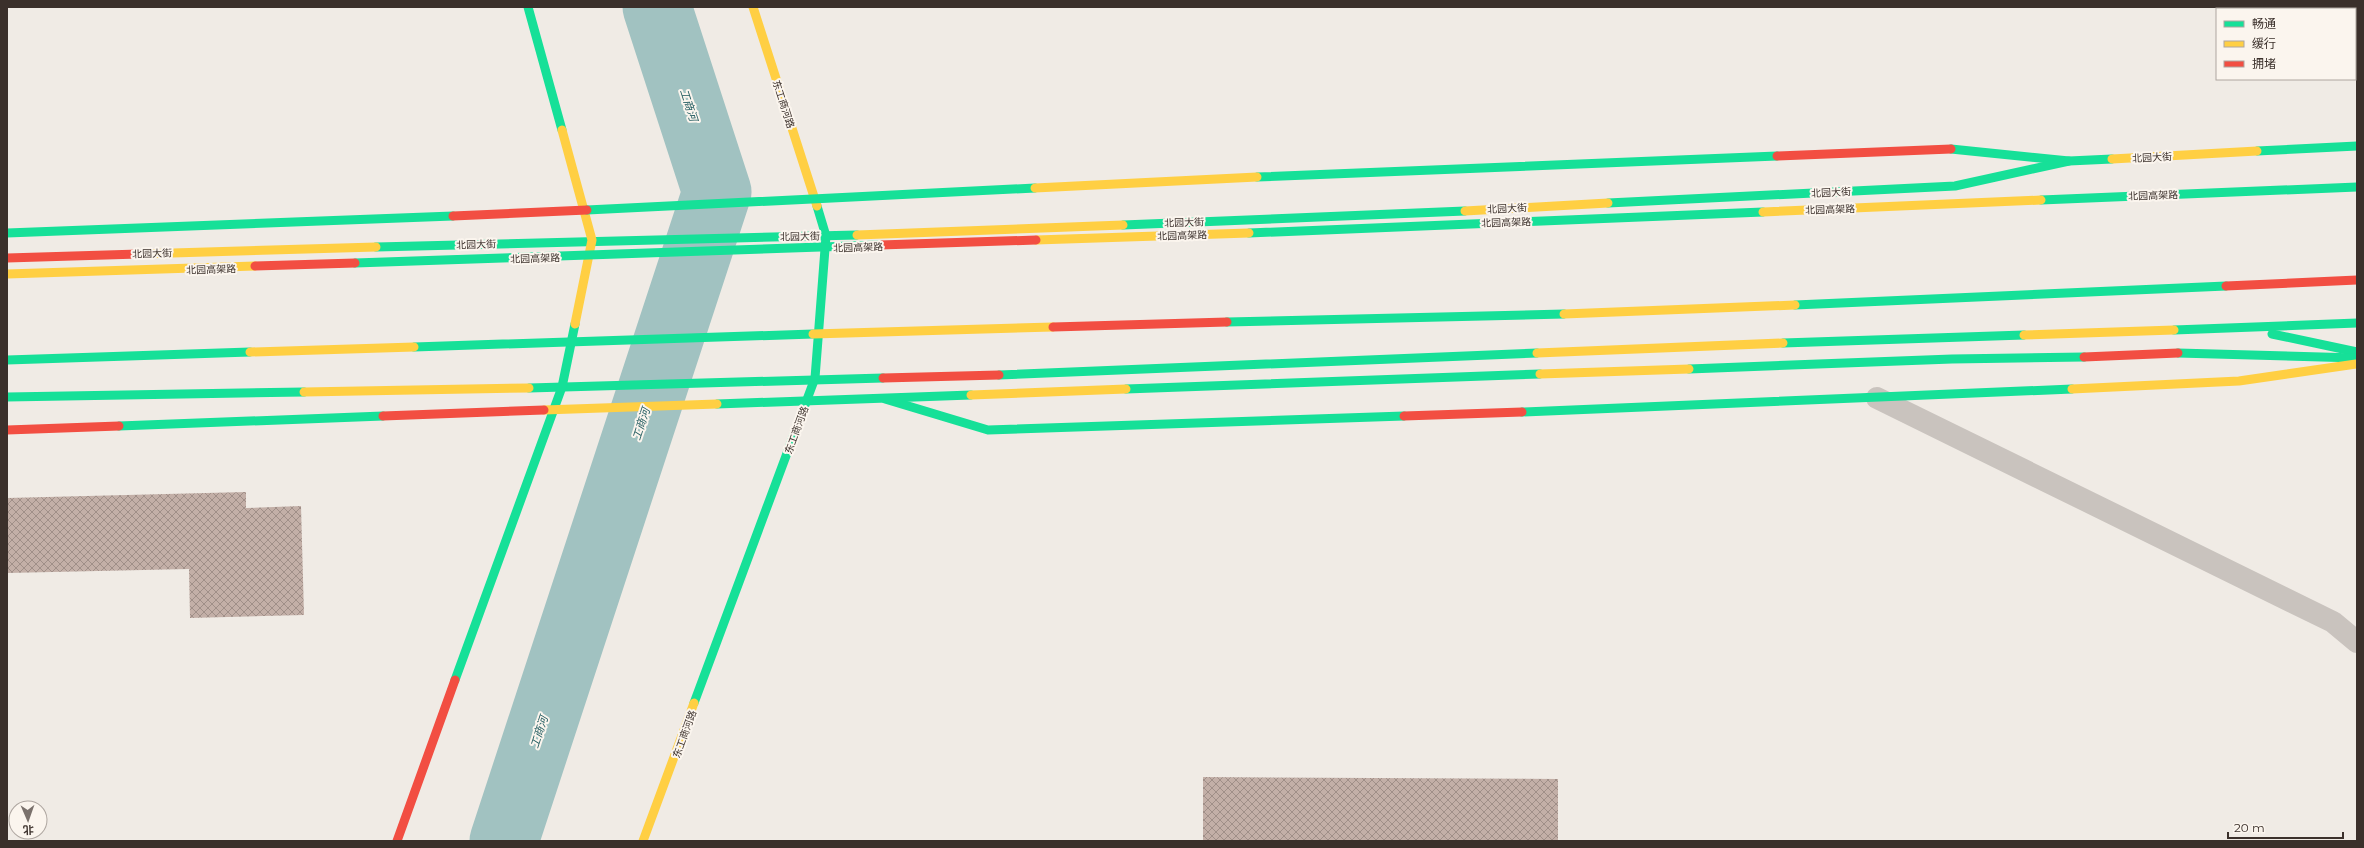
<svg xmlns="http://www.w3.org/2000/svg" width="2364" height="848" font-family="Montserrat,'Noto Sans SC',sans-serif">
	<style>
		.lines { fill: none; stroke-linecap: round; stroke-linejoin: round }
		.river { stroke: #a1c2c1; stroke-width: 69 }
		.building { fill: url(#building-cross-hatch) }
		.street { stroke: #c9c3be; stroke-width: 22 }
		.fast { stroke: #16e098; stroke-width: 9 }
		.slow { stroke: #ffcf43; stroke-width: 9 }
		.jam { stroke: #f24e42; stroke-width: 9 }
		.fast-bridge { stroke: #16e098; stroke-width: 9 }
		.slow-bridge { stroke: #ffcf43; stroke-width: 9 }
		.jam-bridge { stroke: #f24e42; stroke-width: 9 }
		.labels { text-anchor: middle; stroke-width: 4; stroke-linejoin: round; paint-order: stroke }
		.street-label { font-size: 10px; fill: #3b302b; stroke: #fbf5ee }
		.water-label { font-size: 11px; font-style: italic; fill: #1f5a5e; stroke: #fbf5ee }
	</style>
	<defs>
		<pattern id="building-cross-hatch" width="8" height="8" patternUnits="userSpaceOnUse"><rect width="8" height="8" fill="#c3afa7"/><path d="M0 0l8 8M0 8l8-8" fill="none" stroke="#a08f88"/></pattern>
	</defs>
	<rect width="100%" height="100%" fill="#f0ebe5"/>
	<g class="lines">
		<polyline class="river" points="504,841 717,192 657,7"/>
	</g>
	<g class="building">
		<polygon points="246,492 246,508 301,506 304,615 190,618 189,569 7,573 7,498"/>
		<polygon points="1203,777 1558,779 1558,841 1203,841"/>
	</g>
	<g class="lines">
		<polyline class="street" points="1877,398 2333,622 2357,642"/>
		<g class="fast">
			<polyline points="528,7 562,130"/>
			<polyline points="1951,149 2069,161"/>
			<polyline points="2257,151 2357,146"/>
			<polyline points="1608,203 1955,186 2069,161 2112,159"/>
			<polyline points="1123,225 1465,211"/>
			<polyline points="376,247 857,235"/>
			<polyline points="2174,330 2357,323"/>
			<polyline points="2272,334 2357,352"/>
			<polyline points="1783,343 2024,335"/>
			<polyline points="2178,353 2357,358"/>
			<polyline points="999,375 1537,353"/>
			<polyline points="529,388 883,378"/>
			<polyline points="7,397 304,392"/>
			<polyline points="885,399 988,430 1404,416"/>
			<polyline points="1522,412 2072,389"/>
			<polyline points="455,680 562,387 575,324"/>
			<polyline points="694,703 815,378 826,236 817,206"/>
		</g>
		<g class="slow">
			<polyline points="753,7 817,206"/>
			<polyline points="562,130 592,240 575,324"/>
			<polyline points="2112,159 2257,151"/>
			<polyline points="1465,211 1608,203"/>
			<polyline points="857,235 1123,225"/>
			<polyline points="139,254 376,247"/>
			<polyline points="2024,335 2174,330"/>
			<polyline points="1537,353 1783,343"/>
			<polyline points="2072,389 2239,381 2356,364"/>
			<polyline points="304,392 529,388"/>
			<polyline points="643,841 694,703"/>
		</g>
		<g class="jam">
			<polyline points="7,258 139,254"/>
			<polyline points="883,378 999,375"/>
			<polyline points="1404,416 1522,412"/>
			<polyline points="397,841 455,680"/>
		</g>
		<g class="fast-bridge">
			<polyline points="1257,177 1777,156"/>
			<polyline points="2041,200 2357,187"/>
			<polyline points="587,210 1035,188"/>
			<polyline points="7,233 453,216"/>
			<polyline points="1249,233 1763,212"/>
			<polyline points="355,263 880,245"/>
			<polyline points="1795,305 2226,286"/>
			<polyline points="1227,322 1564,314"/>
			<polyline points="414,347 813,334"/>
			<polyline points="7,360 250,352"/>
			<polyline points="1689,369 1952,359 2084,357"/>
			<polyline points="1126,389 1540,374"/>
			<polyline points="717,404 971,395"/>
			<polyline points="119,426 383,416"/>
		</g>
		<g class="slow-bridge">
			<polyline points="1035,188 1257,177"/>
			<polyline points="1763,212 2041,200"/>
			<polyline points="1036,240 1249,233"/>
			<polyline points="7,274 255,266"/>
			<polyline points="1564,314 1795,305"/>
			<polyline points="813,334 1053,327"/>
			<polyline points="250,352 414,347"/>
			<polyline points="1540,374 1689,369"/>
			<polyline points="971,395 1126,389"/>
			<polyline points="544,410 717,404"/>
		</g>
		<g class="jam-bridge">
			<polyline points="1777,156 1951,149"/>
			<polyline points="453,216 587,210"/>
			<polyline points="880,245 1036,240"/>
			<polyline points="255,266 355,263"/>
			<polyline points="2226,286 2357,280"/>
			<polyline points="1053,327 1227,322"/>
			<polyline points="2084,357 2178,353"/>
			<polyline points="383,416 544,410"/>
			<polyline points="7,430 119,426"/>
		</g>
	</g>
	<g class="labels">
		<g class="street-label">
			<text transform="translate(784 104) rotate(72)" y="4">东工商河路</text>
			<text transform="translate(2152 157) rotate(-3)" y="4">北园大街</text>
			<text transform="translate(1831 192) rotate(-3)" y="4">北园大街</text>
			<text transform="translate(2153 195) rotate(-2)" y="4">北园高架路</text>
			<text transform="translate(1507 208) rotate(-3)" y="4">北园大街</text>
			<text transform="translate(1830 209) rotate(-2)" y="4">北园高架路</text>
			<text transform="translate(1184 222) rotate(-2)" y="4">北园大街</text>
			<text transform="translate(1506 222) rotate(-2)" y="4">北园高架路</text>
			<text transform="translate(1182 235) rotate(-2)" y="4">北园高架路</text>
			<text transform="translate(800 236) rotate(-1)" y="4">北园大街</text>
			<text transform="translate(476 244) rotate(-2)" y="4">北园大街</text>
			<text transform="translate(858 247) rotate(-2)" y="4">北园高架路</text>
			<text transform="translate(152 253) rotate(-2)" y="4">北园大街</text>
			<text transform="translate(535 258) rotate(-2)" y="4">北园高架路</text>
			<text transform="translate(211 269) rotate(-2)" y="4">北园高架路</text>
			<text transform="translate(796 430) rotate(-70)" y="4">东工商河路</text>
			<text transform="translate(684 734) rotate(-70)" y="4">东工商河路</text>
		</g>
		<g class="water-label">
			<text transform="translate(689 105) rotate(72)" y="4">工商河</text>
			<text transform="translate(641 424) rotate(-72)" y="4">工商河</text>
			<text transform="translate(539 732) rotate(-72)" y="4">工商河</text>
		</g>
	</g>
	<rect width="2364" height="848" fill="none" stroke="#3b302b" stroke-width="16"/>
	<rect x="2216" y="8" width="140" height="72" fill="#fbf5ee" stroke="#aea6a0"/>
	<rect x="2224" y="21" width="20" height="6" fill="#16e098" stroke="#aea6a0"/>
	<text x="2252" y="28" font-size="12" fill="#3b302b">畅通</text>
	<rect x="2224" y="41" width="20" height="6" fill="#ffcf43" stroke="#aea6a0"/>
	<text x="2252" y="48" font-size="12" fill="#3b302b">缓行</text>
	<rect x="2224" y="61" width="20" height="6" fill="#f24e42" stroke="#aea6a0"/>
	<text x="2252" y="68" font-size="12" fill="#3b302b">拥堵</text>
	<g transform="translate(28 820) rotate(178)"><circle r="19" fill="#fbf5ee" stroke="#aea6a0"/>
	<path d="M0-3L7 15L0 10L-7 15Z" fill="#7a716c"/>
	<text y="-6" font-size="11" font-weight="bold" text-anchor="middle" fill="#3b302b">北</text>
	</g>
	<path d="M2228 832v6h115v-6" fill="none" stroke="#3b302b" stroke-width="2"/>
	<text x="2234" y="832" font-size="12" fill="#3b302b" stroke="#fbf5ee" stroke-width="3" paint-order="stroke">20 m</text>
</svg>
